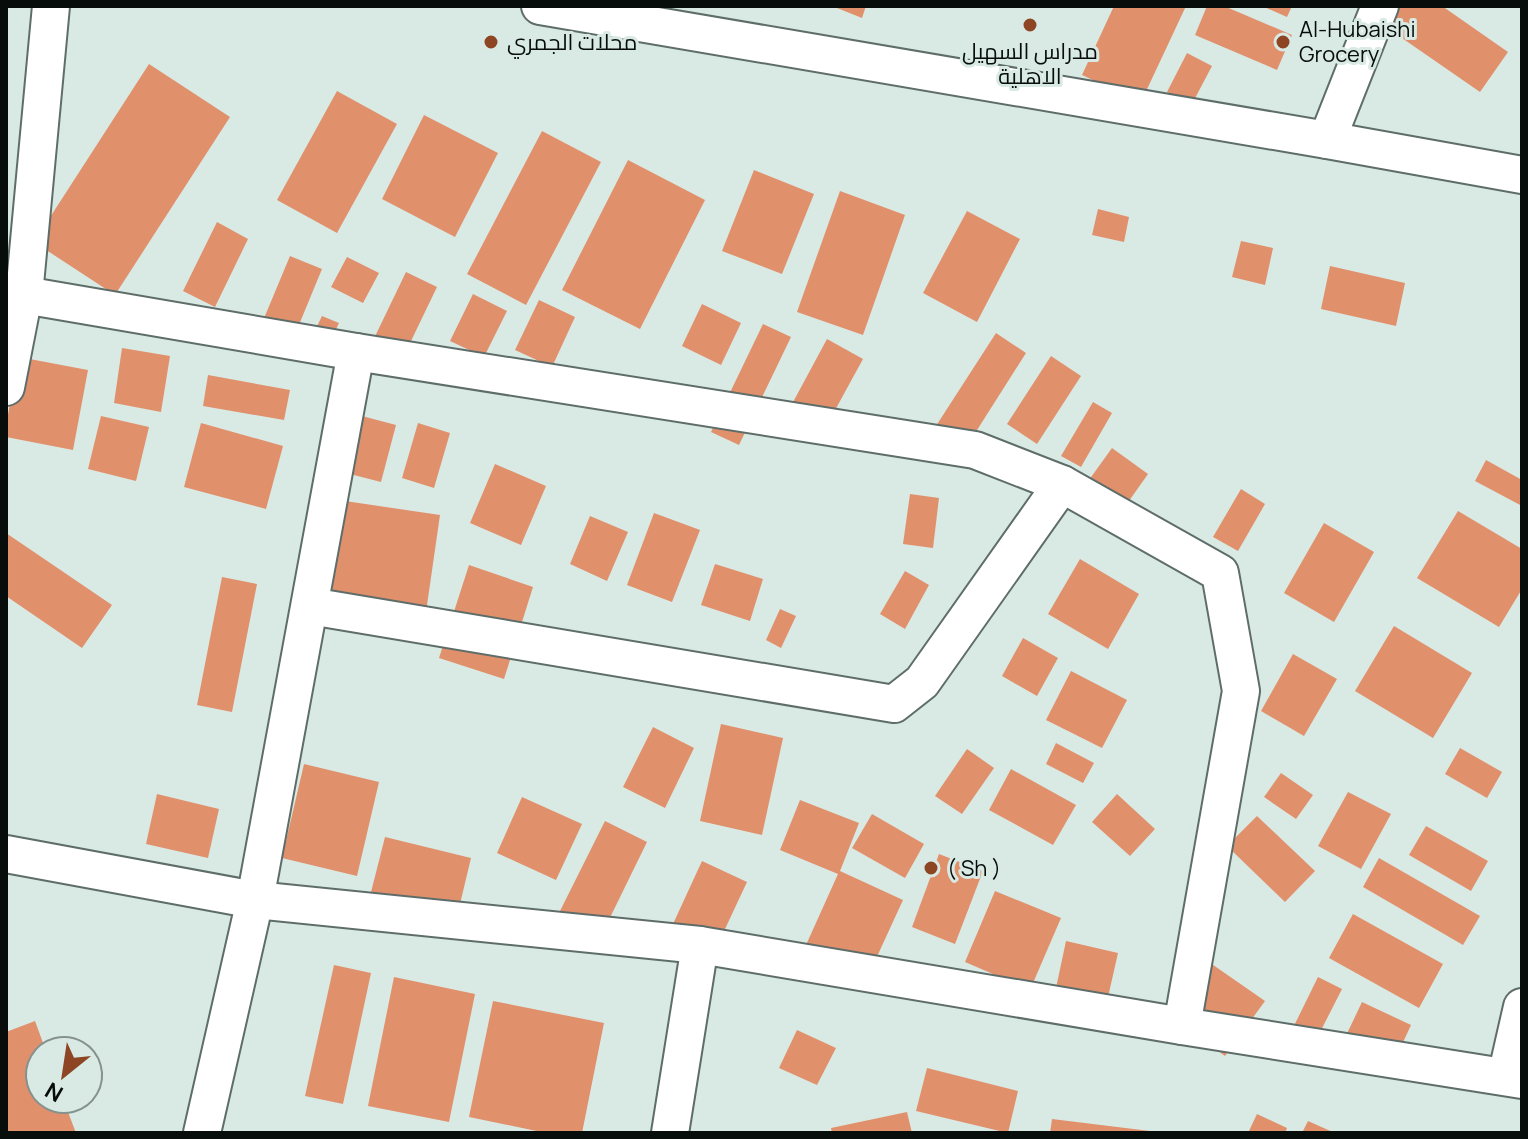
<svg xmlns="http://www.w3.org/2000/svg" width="1528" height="1139" font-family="Manrope,Cairo,sans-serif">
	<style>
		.building { fill: #e1906c }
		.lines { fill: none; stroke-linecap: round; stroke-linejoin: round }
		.street-casing { stroke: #5e6d69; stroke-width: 40 }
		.street { stroke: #fff; stroke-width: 36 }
		.poi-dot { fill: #8d4523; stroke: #d9eae5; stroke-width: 3 }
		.labels { text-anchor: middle; stroke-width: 6; stroke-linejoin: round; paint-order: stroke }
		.poi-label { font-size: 22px; fill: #070d0b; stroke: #d9eae5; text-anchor: start }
	</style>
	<rect width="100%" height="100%" fill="#d9eae5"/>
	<g class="building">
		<polygon points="832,6 866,6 862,18"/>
		<polygon points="1114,6 1186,6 1141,102 1082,75"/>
		<polygon points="1207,6 1224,6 1292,35 1277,70 1195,35"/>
		<polygon points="1262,6 1292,6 1287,17"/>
		<polygon points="1381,6 1442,6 1508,52 1480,92 1373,18"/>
		<polygon points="1187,53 1212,66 1192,104 1167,92"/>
		<polygon points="149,64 230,117 115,295 34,242"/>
		<polygon points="337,91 397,124 337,233 277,200"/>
		<polygon points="424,115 498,153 455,237 382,199"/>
		<polygon points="542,131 601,162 526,305 467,274"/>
		<polygon points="628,160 705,200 640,329 562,290"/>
		<polygon points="754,170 814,194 782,274 722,251"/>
		<polygon points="840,191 905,215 863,335 797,312"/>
		<polygon points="1098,209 1129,217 1124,242 1092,235"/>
		<polygon points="967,211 1020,239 977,322 923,293"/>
		<polygon points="217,222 248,239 215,307 183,291"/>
		<polygon points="1241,241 1273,248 1265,285 1232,277"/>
		<polygon points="290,256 322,269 289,349 257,335"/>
		<polygon points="347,257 379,273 363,303 331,287"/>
		<polygon points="1330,266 1405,283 1396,326 1321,309"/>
		<polygon points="406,272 437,287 398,368 367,353"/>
		<polygon points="473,294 507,311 484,357 450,341"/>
		<polygon points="539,300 575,317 552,367 515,350"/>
		<polygon points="702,304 741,323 721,365 682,346"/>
		<polygon points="322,316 339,323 323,357 306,349"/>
		<polygon points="763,324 791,337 739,445 711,432"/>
		<polygon points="996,333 1026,353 965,449 934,429"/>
		<polygon points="827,339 863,359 828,423 792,404"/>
		<polygon points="122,348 170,356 161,412 114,403"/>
		<polygon points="1051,356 1081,376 1037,444 1007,424"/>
		<polygon points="19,357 88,370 73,450 6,437 6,425"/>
		<polygon points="208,375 290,390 284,420 203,406"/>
		<polygon points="1093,402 1112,413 1081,467 1061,456"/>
		<polygon points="101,416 149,427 136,481 88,469"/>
		<polygon points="362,416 396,425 381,482 346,473"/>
		<polygon points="201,423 283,446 266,509 184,487"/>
		<polygon points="418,423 450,433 434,488 402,478"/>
		<polygon points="1112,448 1148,474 1112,525 1076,498"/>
		<polygon points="1486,460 1522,480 1522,506 1475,481"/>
		<polygon points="495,464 546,486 521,545 470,523"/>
		<polygon points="1241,489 1265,504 1238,551 1213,537"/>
		<polygon points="910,494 939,498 933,548 903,544"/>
		<polygon points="345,501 440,515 423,633 328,620"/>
		<polygon points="1458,511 1522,549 1522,589 1499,627 1417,578"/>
		<polygon points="654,513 700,530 672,602 627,585"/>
		<polygon points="590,516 628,532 607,581 570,564"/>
		<polygon points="1324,523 1374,552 1334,622 1284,593"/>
		<polygon points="6,533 112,605 82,648 6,596"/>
		<polygon points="1080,559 1139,594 1108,649 1048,614"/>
		<polygon points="715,564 763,579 750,621 701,605"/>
		<polygon points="469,565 533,587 504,679 439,658"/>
		<polygon points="905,571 929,585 905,629 880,614"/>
		<polygon points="222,577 257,584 232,712 197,705"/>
		<polygon points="780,609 796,616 781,648 766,640"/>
		<polygon points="1394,626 1472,673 1433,738 1355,691"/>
		<polygon points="1023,638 1058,658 1037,696 1002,676"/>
		<polygon points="1293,654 1337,679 1304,736 1261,711"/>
		<polygon points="1071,671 1127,700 1102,748 1046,720"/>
		<polygon points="721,724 783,738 762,835 700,821"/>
		<polygon points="653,727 694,748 665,808 623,787"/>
		<polygon points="1056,743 1094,763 1083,783 1046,764"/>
		<polygon points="1460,748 1502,772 1487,798 1445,774"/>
		<polygon points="967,749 994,768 962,814 935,796"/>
		<polygon points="304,764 379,782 357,876 282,858"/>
		<polygon points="1011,769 1076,805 1053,845 989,810"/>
		<polygon points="1281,773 1313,795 1296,819 1264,797"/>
		<polygon points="1348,792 1391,814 1361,869 1318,846"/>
		<polygon points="157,794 219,809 208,858 146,844"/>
		<polygon points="1117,794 1155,829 1130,856 1092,822"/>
		<polygon points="522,797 582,824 556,880 497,853"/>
		<polygon points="800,800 859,823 840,871 903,900 869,974 806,945 838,874 780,850"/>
		<polygon points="872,814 924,844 905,878 852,848"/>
		<polygon points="1257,816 1315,871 1285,902 1227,846"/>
		<polygon points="605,821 647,842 601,936 558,915"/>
		<polygon points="1426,826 1488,861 1471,891 1409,855"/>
		<polygon points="385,837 471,858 455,925 368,904"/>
		<polygon points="939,854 983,871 955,944 912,927"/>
		<polygon points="1379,858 1480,916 1463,945 1363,887"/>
		<polygon points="702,861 747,882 718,944 673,924"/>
		<polygon points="995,891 1061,918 1030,990 965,962"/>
		<polygon points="1353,914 1443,964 1419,1008 1329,958"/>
		<polygon points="1066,941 1118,953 1101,1028 1050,1016"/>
		<polygon points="1206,960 1265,1001 1225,1056 1167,1014"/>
		<polygon points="334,965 371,973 343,1104 305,1096"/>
		<polygon points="394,977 475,994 449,1122 368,1106"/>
		<polygon points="1318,977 1342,989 1312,1048 1289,1036"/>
		<polygon points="493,1001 604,1023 582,1133 546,1133 469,1117"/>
		<polygon points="1362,1002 1411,1025 1392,1066 1343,1042"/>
		<polygon points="35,1021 46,1051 40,1051 40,1099 63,1099 76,1133 6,1133 6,1032"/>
		<polygon points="797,1030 836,1048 817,1085 779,1068"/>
		<polygon points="927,1068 1018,1091 1008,1133 916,1111"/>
		<polygon points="907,1112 912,1133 832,1133 831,1128"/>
		<polygon points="1257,1114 1287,1128 1285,1133 1248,1133"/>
		<polygon points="1052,1119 1150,1131 1150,1133 1050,1133"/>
		<polygon points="1308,1121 1335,1133 1302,1133"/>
	</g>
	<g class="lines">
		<defs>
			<g id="street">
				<polyline points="540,6 1327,140 1522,175"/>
				<polyline points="1327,140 1380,6"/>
				<polyline points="24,295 356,352 975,450 1062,484 1220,573 1241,691 1182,1026"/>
				<polyline points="6,387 24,295 51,6"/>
				<polyline points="310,606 894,704 922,682 1062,484"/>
				<polyline points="6,854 255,900 700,945 1182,1026 1522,1080"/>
				<polyline points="1506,1077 1522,1007"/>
				<polyline points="202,1133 255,900 356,352"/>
				<polyline points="670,1133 700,945"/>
			</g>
		</defs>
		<use href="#street" class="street-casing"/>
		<use href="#street" class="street"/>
	</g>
	<g class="poi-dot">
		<circle cx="1030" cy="25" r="8"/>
		<circle cx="491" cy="42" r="8"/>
		<circle cx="1283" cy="42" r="8"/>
		<circle cx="931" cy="868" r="8"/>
	</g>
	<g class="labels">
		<g class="poi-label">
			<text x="1299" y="37">Al-Hubaishi<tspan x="1299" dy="25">Grocery</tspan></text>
			<text x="507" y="50">محلات الجمري</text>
			<text x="1030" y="59" text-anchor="middle">مدراس السهيل<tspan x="1030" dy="25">الاهلية</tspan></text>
			<text x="947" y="876">( Sh )</text>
		</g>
	</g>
	<rect width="1528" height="1139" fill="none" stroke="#070d0b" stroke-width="16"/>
	<g transform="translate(64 1075) rotate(210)"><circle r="38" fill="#d9eae5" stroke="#85928e" stroke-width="2"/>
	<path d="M0-6L14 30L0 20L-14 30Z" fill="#8d4523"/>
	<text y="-12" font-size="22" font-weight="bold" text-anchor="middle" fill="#070d0b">N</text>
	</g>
</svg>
